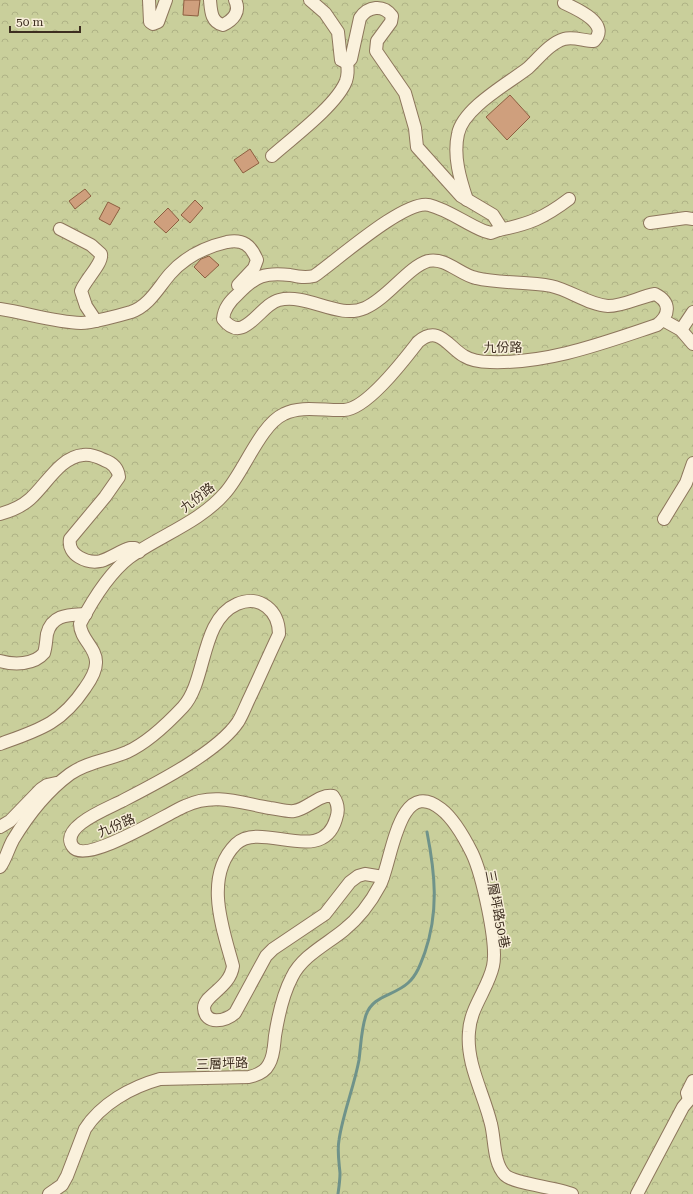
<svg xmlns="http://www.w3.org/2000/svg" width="693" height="1194" font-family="'Roboto Serif','Noto Sans TC',serif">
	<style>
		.forest { fill: url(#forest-crowns) }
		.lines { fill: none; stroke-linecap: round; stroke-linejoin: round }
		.stream { stroke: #6f938a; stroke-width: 3 }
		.building { fill: #cf9f7d; stroke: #8d5f41 }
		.minor-casing { stroke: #8d765c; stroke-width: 14 }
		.minor { stroke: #faf1dc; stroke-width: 12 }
		.labels { text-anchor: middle; stroke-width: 3; stroke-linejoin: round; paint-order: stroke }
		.street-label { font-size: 13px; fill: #3d2e20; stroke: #f7eed8 }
	</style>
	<defs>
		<pattern id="forest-crowns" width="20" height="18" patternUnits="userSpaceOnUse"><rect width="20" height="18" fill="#c9cf9b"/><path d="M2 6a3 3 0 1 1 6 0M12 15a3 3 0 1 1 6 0" fill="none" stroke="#aeb285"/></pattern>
	</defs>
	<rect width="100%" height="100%" fill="#f0e4c8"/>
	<rect class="forest" x="0" y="0" width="693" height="1194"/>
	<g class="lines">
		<path class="stream" d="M338,1194C339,1187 340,1180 340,1173C339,1162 337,1151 339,1140C343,1113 354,1087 359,1060C361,1045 361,1030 366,1015C373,995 394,996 408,983C417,975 421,963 425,952C439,911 435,873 427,832"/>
	</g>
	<g class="building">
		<polygon points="184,0 200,0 198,16 183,15"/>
		<polygon points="510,95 530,117 507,140 486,117"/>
		<polygon points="250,149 259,163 243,173 234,160"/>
		<polygon points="85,189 91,196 75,209 69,201"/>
		<polygon points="195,200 203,208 190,223 181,215"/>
		<polygon points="108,202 120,208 110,225 99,219"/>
		<polygon points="168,208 179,220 166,233 154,222"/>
		<polygon points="209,256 219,265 205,278 194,267 201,259"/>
	</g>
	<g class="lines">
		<defs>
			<g id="minor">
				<polyline points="149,0 150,22 153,24 158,22 166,0"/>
				<path d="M210,0C211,11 211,22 223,25C233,20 241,12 235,0"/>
				<path d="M272,156C291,139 337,105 346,81C348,75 348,69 347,63"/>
				<path d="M467,200C460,179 453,156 458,134C463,108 509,83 528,68C538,59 550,43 564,39C573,36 584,41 594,41C611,24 577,9 564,3"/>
				<polyline points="650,223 686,218 693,219"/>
				<path d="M60,229L91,245L101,254C103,263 85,280 81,291L86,306L96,321"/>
				<path d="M499,230C529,224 544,218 569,199"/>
				<path d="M0,309C27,313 54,322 81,323C91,323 121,315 131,312C149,306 158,288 170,274C185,257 205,247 227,242C243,239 251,245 257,260L254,268L238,285"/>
				<polyline points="663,320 681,330 693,344"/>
				<polyline points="681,330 693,312"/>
				<path d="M0,514C11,511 21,507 30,499C46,485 60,457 83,455C90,454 98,457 104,460C113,463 118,468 119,477L105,497L70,539C67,555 87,564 101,561C111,558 120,551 130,548H135L139,552"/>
				<polyline points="664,519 686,483 693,463"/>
				<path d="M0,661C14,665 34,665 44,653C46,647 46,641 47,634C52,614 69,615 86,614"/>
				<path d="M0,744C39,730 61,724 85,688C90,681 96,672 96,663C97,648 80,639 80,624C92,601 109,573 130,557C161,535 200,522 225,493C244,472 260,425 284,414C301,405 325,411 344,410C367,409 404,360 418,342C439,324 448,347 464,356C472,361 481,362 490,362C548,364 603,343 657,325C670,315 671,302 655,294C639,297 624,306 608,306C589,305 570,290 551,286C527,281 500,284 476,278C460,275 446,257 428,261C408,267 388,298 365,308C338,320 308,293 279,300C259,305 244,346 223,319C224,308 230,301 238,294C255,276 265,272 290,275C299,277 305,278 314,276C336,261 405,199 429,205C449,210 466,224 484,231L491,233L499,230L500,226L493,215L461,196L417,147L415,128L405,93L376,51L377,41L391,22L392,16C383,4 368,6 360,18L351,59L347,63L341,60L338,32L325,13L310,0"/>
				<polyline points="0,827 10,821 41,789 47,785 56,783"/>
				<path d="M0,867C6,859 8,849 13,840C28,815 47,791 70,774C87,762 108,760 127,752C147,743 168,723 183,707C207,681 200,620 237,604C260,594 279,611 279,634C269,655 260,676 250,697C246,705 243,714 238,722C218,752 155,784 122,801C109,808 58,827 73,847C86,865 168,813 185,806C214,792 241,803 270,808C278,809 287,812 294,811C308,809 318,794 333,796C338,803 339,811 336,819C322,867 261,820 236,844C203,877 223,929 233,966C230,988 204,995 204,1008C205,1026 226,1021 235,1013L266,956L273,949L325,914L350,882L358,876L365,874L383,877"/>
				<polyline points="689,1099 687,1093 693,1081"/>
				<path d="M49,1194L62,1185L67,1176L85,1129C101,1104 131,1087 160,1079L249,1077C258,1075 265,1072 269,1064C274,1056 274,1045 275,1036C278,1017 283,994 292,977C302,956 327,944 344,930C359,918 371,902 380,885C392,862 398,775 441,809C454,819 465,839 472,853C482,874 498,944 493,966C488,989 470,1008 469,1032C466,1064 484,1094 491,1124C495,1139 493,1163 505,1175C514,1184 556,1187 572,1194"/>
				<polyline points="637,1194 683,1107 693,1095"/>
			</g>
		</defs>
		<use href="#minor" class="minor-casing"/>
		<use href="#minor" class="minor"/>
	</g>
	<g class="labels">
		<g class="street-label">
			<text transform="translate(503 347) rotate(-1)" y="5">九份路</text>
			<text transform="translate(197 497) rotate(-38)" y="5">九份路</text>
			<text transform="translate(116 825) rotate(-23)" y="5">九份路</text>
			<text transform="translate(498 909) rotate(79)" y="5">三層坪路50巷</text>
			<text transform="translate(222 1063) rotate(-2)" y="5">三層坪路</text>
		</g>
	</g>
	<path d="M10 26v6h70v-6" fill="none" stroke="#3d2e20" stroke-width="2"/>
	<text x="16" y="26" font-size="12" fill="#3d2e20" stroke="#f7eed8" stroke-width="3" paint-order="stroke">50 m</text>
</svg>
